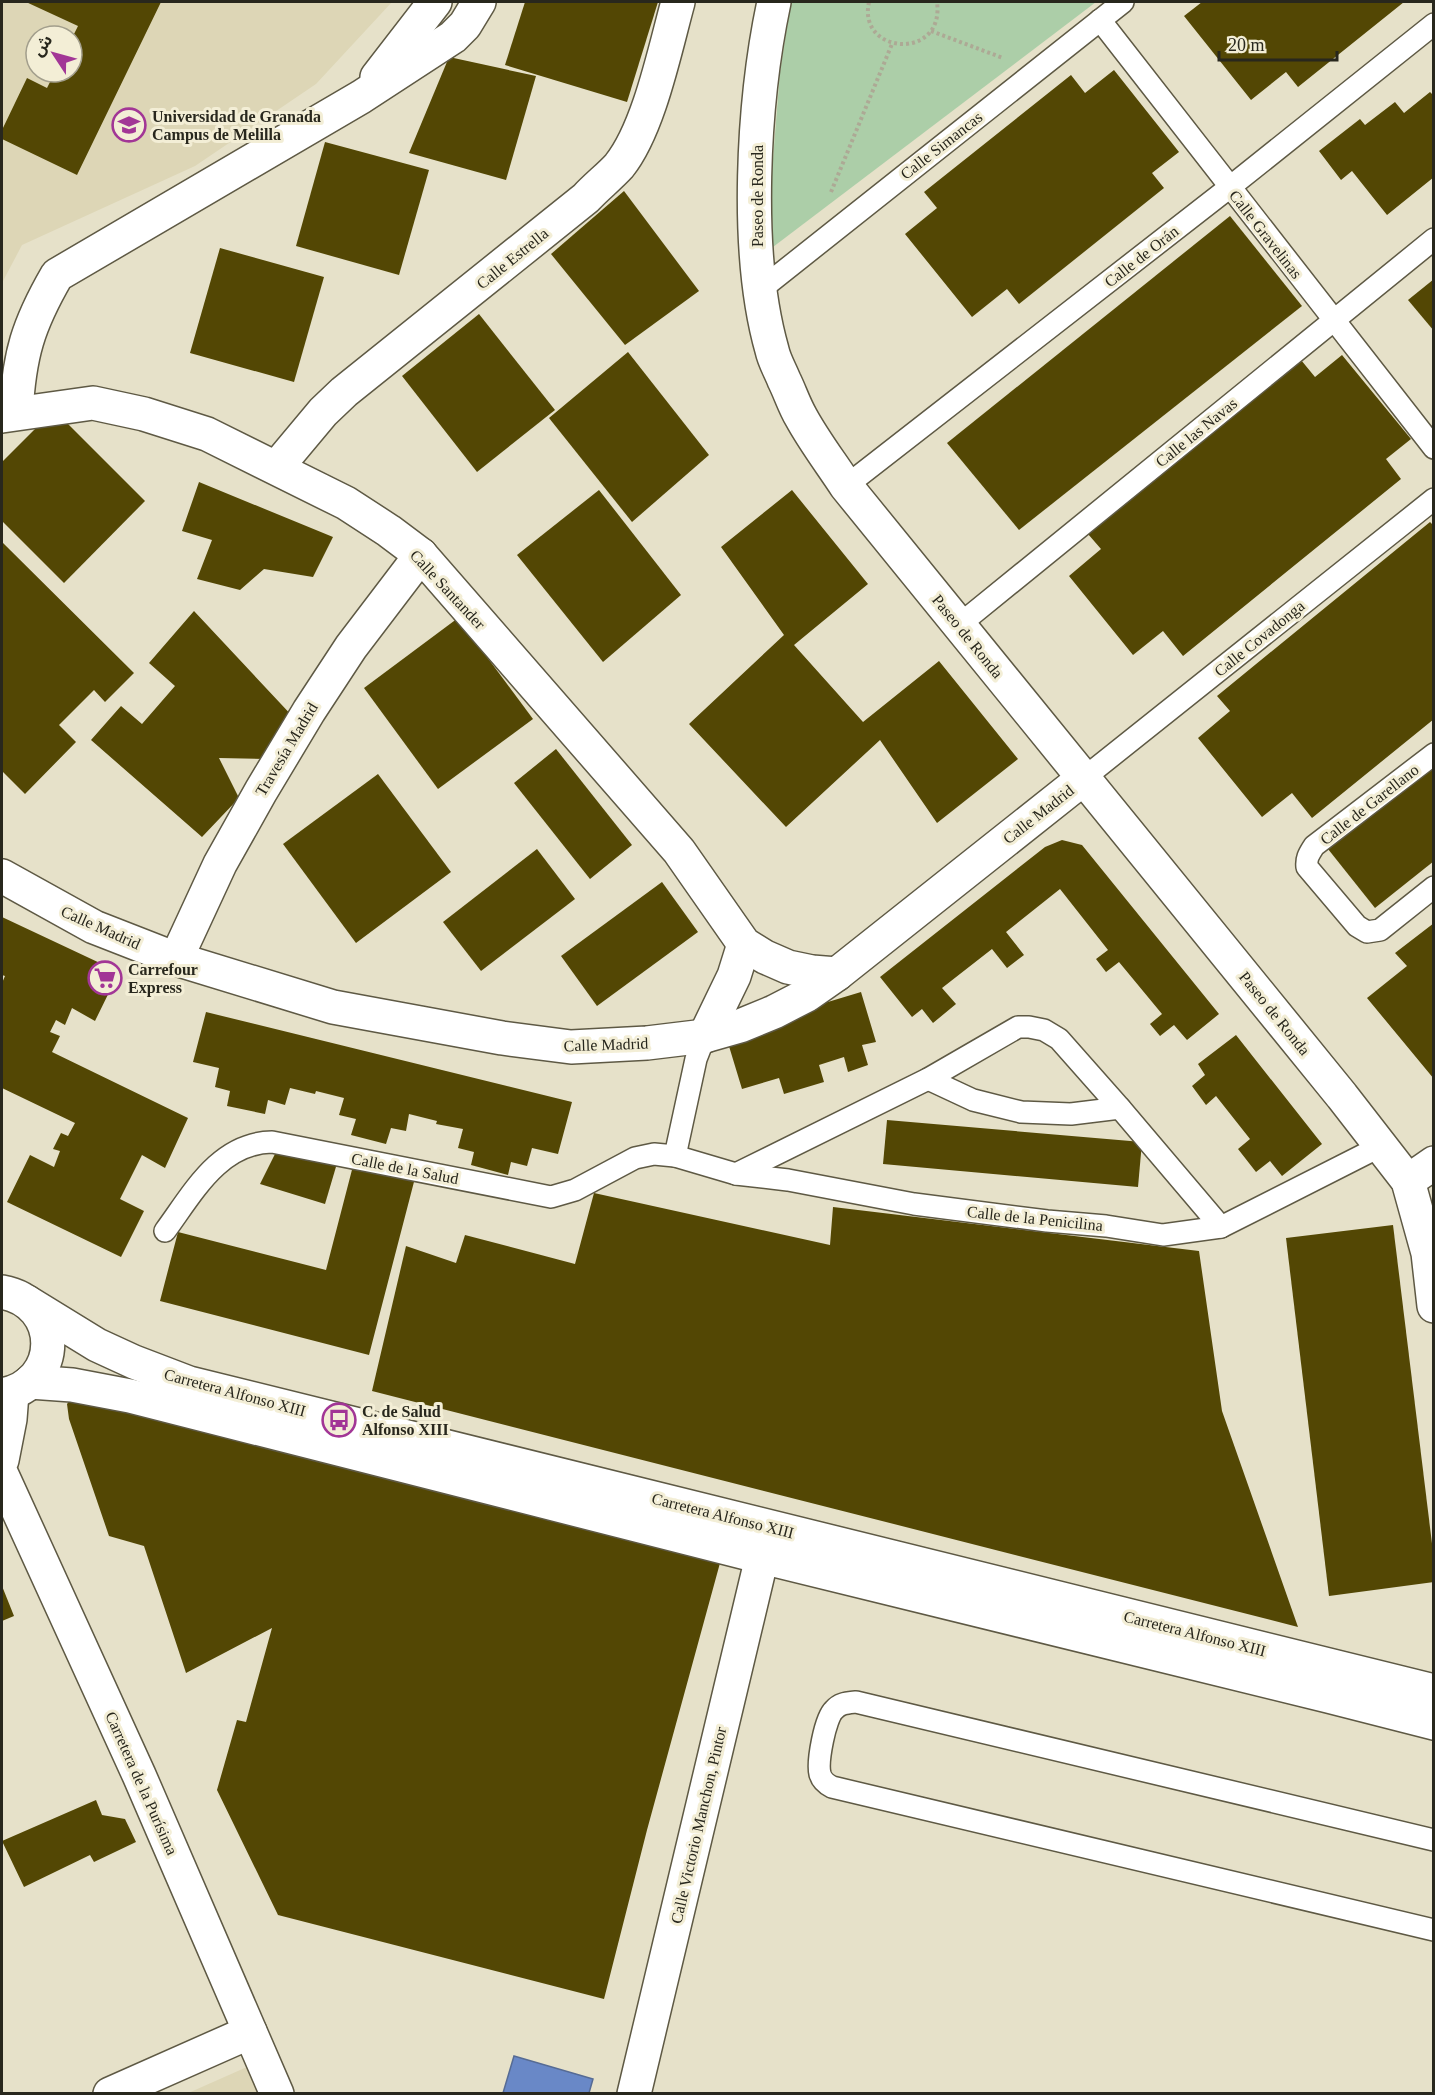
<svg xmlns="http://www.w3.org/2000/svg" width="1435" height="2095" font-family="'Times New Roman','Noto Sans Arabic',serif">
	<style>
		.built { fill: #ddd6b6; fill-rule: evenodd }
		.green { fill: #accea8 }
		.water { fill: #6988c7; stroke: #566b94; stroke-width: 1.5 }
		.building { fill: #534704 }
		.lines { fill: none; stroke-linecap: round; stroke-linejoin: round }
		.lane-casing { stroke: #5e5944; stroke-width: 24 }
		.street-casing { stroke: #5e5944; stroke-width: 36 }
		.secondary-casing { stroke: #5e5944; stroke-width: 36 }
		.path { stroke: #ada995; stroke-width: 4; stroke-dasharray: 3 3; stroke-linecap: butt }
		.lane { stroke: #fff; stroke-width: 21 }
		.street { stroke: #fff; stroke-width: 33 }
		.secondary { stroke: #fff; stroke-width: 33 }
		.labels { text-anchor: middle; stroke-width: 6; stroke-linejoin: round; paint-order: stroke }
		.poi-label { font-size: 16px; font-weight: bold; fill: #28271d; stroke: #f3eed6; text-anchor: start }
		.street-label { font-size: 16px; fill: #28271d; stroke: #f3eed6 }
	</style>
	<rect width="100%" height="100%" fill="#e6e1c9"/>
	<g class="built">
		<path d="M2,2H392L316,84L195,166L22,245L2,283ZM36,36H72V72H36Z"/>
		<polygon points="272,2056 282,2094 186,2094"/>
	</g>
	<polygon class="green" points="791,2 1096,2 773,247 771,184 780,72"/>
	<polygon class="water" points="514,2056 593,2079 589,2093 503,2093"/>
	<g class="building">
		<polygon points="26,2 161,2 77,175 2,139 2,130 27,78 47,88 55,72 72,72 72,38 78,26"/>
		<polygon points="525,2 658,2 627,102 505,65"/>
		<polygon points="1202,2 1404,2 1298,87 1286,72 1251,100 1184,16"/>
		<polygon points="449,57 536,76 506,180 409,153"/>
		<polygon points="1114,70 1179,152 1152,173 1164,188 1019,304 1007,289 972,317 905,234 937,208 924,192 1071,75 1085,93"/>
		<polygon points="1430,92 1434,96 1434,177 1387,215 1352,171 1341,180 1319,151 1360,119 1365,125 1395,102 1404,113"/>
		<polygon points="325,142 429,170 399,275 296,246"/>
		<polygon points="624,191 699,291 625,345 551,254"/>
		<polygon points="1230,216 1302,306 1019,530 947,443"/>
		<polygon points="220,248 324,277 294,382 190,353"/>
		<polygon points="1434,279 1434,331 1408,300"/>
		<polygon points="479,314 555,410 477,472 402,376"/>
		<polygon points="628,352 709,455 632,522 549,418"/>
		<polygon points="1342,355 1411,439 1386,459 1401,479 1183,656 1163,631 1133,655 1069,576 1101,549 1088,534 1301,360 1315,377"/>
		<polygon points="54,410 145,501 64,583 2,521 2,462"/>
		<polygon points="199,482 333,537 313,577 264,569 240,590 197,579 212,540 182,531"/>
		<polygon points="599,490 681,595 603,662 517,555"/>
		<polygon points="792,490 868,584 794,645 863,722 939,661 1018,759 937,823 880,740 786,827 689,724 784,635 721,547"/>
		<polygon points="1430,522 1434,526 1434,719 1312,818 1292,793 1262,817 1198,738 1230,711 1217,696"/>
		<polygon points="2,542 134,673 105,702 94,690 59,725 76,742 25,794 2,771"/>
		<polygon points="194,611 295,719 265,759 219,758 239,798 202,837 91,740 121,706 142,724 175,686 149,663"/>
		<polygon points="458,618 533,719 438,789 364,688"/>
		<polygon points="556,749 632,845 590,879 514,783"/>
		<polygon points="1434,764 1434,861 1375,908 1328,849"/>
		<polygon points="378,774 451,872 356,943 283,844"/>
		<polygon points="1062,840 1082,845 1219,1014 1187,1040 1174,1025 1160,1036 1150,1024 1162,1014 1119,962 1106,972 1096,959 1108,950 1060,889 1006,932 1024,955 1007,968 992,949 942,988 956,1004 933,1023 922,1009 912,1017 880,977 1045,847"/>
		<polygon points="537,849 575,899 481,971 443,922"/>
		<polygon points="662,882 698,932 597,1006 561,956"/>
		<polygon points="2,917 119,972 95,1021 72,1008 65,1025 56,1020 50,1032 60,1036 52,1052 188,1118 165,1168 142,1155 120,1199 144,1211 121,1257 7,1202 30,1155 54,1167 60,1151 53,1149 61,1133 68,1136 75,1123 2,1088 2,983 5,976 2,975"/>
		<polygon points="1434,923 1434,1079 1367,998 1407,966 1395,953"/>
		<polygon points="861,992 876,1042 862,1045 868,1065 848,1072 844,1057 819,1065 824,1082 784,1094 779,1078 742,1089 725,1033"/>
		<polygon points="206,1012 572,1102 558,1154 532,1148 527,1166 511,1162 508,1175 471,1165 474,1152 458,1148 463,1129 436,1124 437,1121 409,1114 406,1131 391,1128 386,1144 351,1135 356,1119 339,1115 344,1098 316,1091 315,1094 290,1088 285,1105 268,1100 265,1114 227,1106 230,1091 215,1087 219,1068 193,1062"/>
		<polygon points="1236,1035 1322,1144 1282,1176 1270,1161 1256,1172 1238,1149 1250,1139 1216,1096 1206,1105 1192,1086 1205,1075 1198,1064"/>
		<polygon points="887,1120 1142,1142 1138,1187 883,1164"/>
		<polygon points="279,1146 338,1160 325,1204 260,1184"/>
		<polygon points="354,1162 415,1178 369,1355 160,1301 178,1232 326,1270"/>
		<polygon points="594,1193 830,1245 833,1207 1199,1251 1222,1411 1298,1627 372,1391 406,1246 456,1263 465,1235 575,1264"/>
		<polygon points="1393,1225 1434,1560 1434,1582 1329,1596 1286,1238"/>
		<polygon points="79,1389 720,1563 647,1830 604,1999 278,1915 217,1790 237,1720 246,1722 272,1628 186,1673 144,1546 109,1536 69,1419 67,1404"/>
		<polygon points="2,1586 14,1616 2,1621"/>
		<polygon points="96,1800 102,1815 125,1819 136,1842 94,1862 90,1855 24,1887 2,1841"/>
	</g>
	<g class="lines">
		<defs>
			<g id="lane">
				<polyline points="1100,20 1434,448"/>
				<polyline points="760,290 1123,2"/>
				<polyline points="846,486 1230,187 1434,24"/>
				<polyline points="959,625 1434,239"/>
				<path d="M1434,754L1314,846C1309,854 1306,858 1307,867L1357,926L1367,932L1380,930L1434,887"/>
				<polyline points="1084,778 1434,499"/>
				<polyline points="928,1079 973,1100 1021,1112 1071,1114 1120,1108"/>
				<polyline points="675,1156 696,1059 705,1036"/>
				<polyline points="736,1174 928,1079 1018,1027 1029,1027 1044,1030 1059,1039 1120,1108 1221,1227"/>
				<path d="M165,1231C193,1193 219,1143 272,1142L551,1197L575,1190L635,1158L654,1154L675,1156L736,1174L788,1180L914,1204L1047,1221L1106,1226L1163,1235L1221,1227L1381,1146"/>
				<path d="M1434,1840L856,1702C847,1703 840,1703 834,1710C825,1718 817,1762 820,1774C822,1781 826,1784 832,1787L1434,1930"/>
			</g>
			<g id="street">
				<path d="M774,2C753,101 744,252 772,350C774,360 780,370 784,380C790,392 794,405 801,417C814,441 831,463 846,486L1342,1096L1408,1181L1428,1253L1434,1306"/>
				<polyline points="377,77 435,2"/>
				<path d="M16,413C19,355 28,325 57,275L361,97L453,37L465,25L479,2"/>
				<polyline points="2,416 93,403 144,414 207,434 346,503 389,531 421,555 679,851 744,944 765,957 788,967 812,972 837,974"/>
				<path d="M277,467L323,412L344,392L586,198C596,187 609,177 619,166C649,129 665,49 678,2"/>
				<polyline points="2,876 94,927 176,959 333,1007 502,1038 571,1047 647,1043 705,1036 740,1026 774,1012 807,995 837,974 1084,778"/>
				<polyline points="176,959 220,864 261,791 309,711 351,647 421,555"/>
				<polyline points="705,1036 734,976 744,944"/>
				<polyline points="1408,1181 1434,1163"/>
				<polyline points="2,1460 10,1419 12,1393"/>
				<polyline points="2,1475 139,1775 277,2094"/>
				<polyline points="110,2094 250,2032"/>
				<polyline points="634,2094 762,1557"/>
			</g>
			<g id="secondary">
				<path d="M2,1292C63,1303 63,1384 2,1395"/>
				<polyline points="27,1302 97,1345 134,1362 189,1383 1434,1691"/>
				<polyline points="30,1382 72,1385 130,1396 762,1557 1328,1696 1434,1723"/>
			</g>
		</defs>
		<use href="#lane" class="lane-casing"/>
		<use href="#street" class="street-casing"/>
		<use href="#secondary" class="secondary-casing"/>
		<g class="path">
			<path d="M869,2C857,55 945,61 937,2"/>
			<polyline points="931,31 1003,58"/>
			<polyline points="831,192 892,44"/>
		</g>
		<use href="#lane" class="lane"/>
		<use href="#street" class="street"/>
		<use href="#secondary" class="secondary"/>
	</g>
	<defs>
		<symbol id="university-ring" viewBox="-11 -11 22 22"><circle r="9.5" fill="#f3eed6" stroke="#a23696" stroke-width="1.5"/><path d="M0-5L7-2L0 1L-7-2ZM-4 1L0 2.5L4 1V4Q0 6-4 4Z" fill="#a23696"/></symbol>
		<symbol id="supermarket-ring" viewBox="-11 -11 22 22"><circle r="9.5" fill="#f3eed6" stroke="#a23696" stroke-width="1.5"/><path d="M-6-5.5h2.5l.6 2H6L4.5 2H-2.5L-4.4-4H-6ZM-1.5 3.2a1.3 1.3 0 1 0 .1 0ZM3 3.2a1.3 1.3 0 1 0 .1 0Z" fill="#a23696"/></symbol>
		<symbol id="bus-ring" viewBox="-11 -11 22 22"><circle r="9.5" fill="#f3eed6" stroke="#a23696" stroke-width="1.5"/><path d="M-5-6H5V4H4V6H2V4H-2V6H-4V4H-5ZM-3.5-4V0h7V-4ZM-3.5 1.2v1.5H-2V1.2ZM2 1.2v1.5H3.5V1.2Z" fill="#a23696"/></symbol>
	</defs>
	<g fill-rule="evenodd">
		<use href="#university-ring" x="110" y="106" width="38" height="38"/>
		<use href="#supermarket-ring" x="86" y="959" width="38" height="38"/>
		<use href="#bus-ring" x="320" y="1401" width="38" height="38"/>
	</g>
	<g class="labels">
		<g class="poi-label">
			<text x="152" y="122">Universidad de Granada<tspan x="152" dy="18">Campus de Melilla</tspan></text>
			<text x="128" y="975">Carrefour<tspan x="128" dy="18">Express</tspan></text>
			<text x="362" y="1417">C. de Salud<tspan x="362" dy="18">Alfonso XIII</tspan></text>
		</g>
		<g class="street-label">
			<text transform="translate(941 145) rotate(-38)" y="6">Calle Simancas</text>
			<text transform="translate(757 196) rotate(-90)" y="6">Paseo de Ronda</text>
			<text transform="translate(1266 234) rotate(52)" y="6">Calle Gravelinas</text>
			<text transform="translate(1141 256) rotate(-38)" y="6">Calle de Orán</text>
			<text transform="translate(512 258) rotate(-39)" y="6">Calle Estrella</text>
			<text transform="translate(1196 432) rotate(-39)" y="6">Calle las Navas</text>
			<text transform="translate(448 589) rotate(47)" y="6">Calle Santander</text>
			<text transform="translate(968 636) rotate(51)" y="6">Paseo de Ronda</text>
			<text transform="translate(1259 638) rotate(-39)" y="6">Calle Covadonga</text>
			<text transform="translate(286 749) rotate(-59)" y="6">Travesía Madrid</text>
			<text transform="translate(1369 804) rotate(-38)" y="6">Calle de Garellano</text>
			<text transform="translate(1038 814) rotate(-38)" y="6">Calle Madrid</text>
			<text transform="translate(101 927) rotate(24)" y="6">Calle Madrid</text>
			<text transform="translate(1275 1013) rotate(51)" y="6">Paseo de Ronda</text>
			<text transform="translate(606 1044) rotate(-2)" y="6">Calle Madrid</text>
			<text transform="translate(405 1168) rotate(11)" y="6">Calle de la Salud</text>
			<text transform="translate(1035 1218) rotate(6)" y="6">Calle de la Penicilina</text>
			<text transform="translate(235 1392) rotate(15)" y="6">Carretera Alfonso XIII</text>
			<text transform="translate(723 1515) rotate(14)" y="6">Carretera Alfonso XIII</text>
			<text transform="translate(1195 1633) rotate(14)" y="6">Carretera Alfonso XIII</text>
			<text transform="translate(142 1783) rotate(66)" y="6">Carretera de la Purísima</text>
			<text transform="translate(698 1825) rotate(-77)" y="6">Calle Victorio Manchon, Pintor</text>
		</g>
	</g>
	<rect width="1435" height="2095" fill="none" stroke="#28271d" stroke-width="6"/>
	<g transform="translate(54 54) rotate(306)"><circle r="28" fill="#f3eed6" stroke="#a29e8c" stroke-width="1.5"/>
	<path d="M0-4.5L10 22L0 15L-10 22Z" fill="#a23696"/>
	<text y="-9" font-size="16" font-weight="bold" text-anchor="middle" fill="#28271d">ش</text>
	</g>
	<path d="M1219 51v9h118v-9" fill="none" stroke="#28271d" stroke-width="3"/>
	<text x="1228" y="51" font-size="18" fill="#28271d" stroke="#f3eed6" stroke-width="4.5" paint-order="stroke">20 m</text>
</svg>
